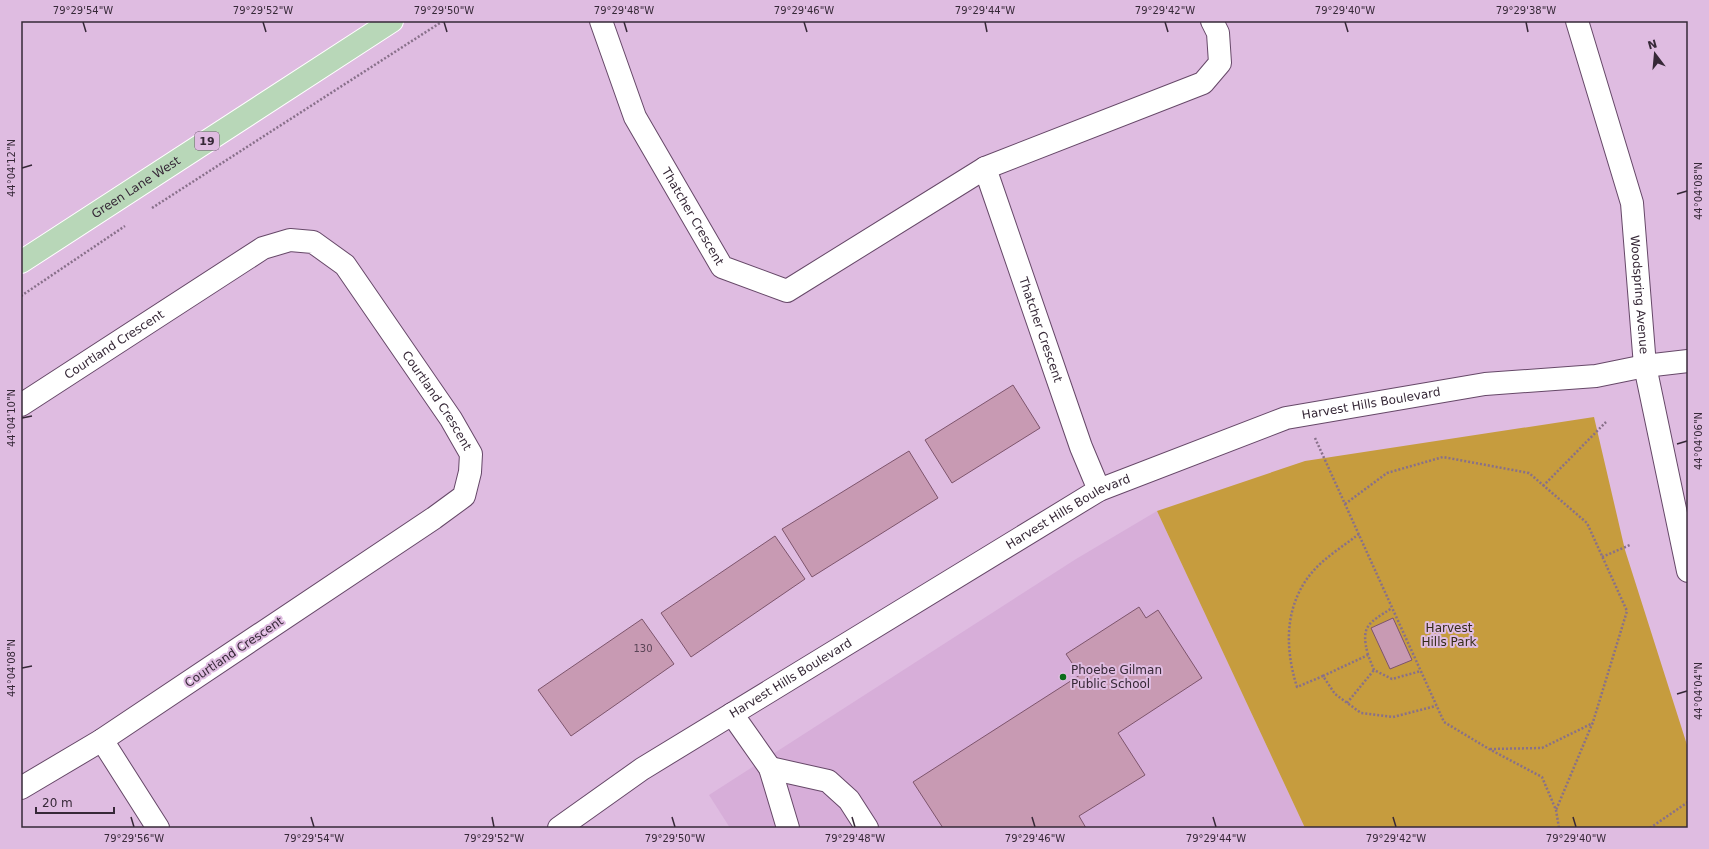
<svg xmlns="http://www.w3.org/2000/svg" width="1709" height="849" font-family="'DejaVu Sans',sans-serif">
	<style>
		.built { fill: #d7aed9 }
		.green { fill: #c69c3e }
		.building { fill: #c89ab3; stroke: #7d546c }
		.lines { fill: none; stroke-linecap: round; stroke-linejoin: round }
		.minor-casing { stroke: #664868; stroke-width: 24 }
		.major-casing { stroke: #fff; stroke-width: 24 }
		.path { stroke: #88708a; stroke-width: 2.5; stroke-dasharray: 2 2; stroke-linecap: butt }
		.minor { stroke: #fff; stroke-width: 22 }
		.major { stroke: #b8d7b8; stroke-width: 22 }
		.ticks { fill: none; stroke: #362837; stroke-width: 1.5 }
		.poi-dot { fill: #0a6c1a; stroke: #dfbce1; stroke-width: 1.5 }
		.labels { text-anchor: middle; stroke-width: 4; stroke-linejoin: round; paint-order: stroke }
		.number-label { font-size: 10px; fill: #5a4456 }
		.shield { fill: #dfbce1; stroke: #69546a; stroke-width: 1 }
		.shield-label { font-size: 11px; font-weight: bold; fill: #362837 }
		.street-label { font-size: 12px; fill: #362837; stroke: #dfbce1 }
		.park-label { font-size: 12px; fill: #352c18; stroke: #dfbce1 }
		.poi-label { font-size: 12px; fill: #362837; stroke: #dfbce1; text-anchor: start }
		.neatline { fill: none; stroke: #362837; stroke-width: 1.5 }
		.ticks-label { font-size: 10px; text-anchor: middle; fill: #362837 }
	</style>
	<rect width="100%" height="100%" fill="#dfbce1"/>
	<polygon class="built" points="1157,511 1305,828 730,828 709,795 1076,559"/>
	<polygon class="green" points="1594,417 1625,550 1688,748 1688,828 1305,828 1157,511 1305,461"/>
	<g class="building">
		<polygon points="1013,385 1040,428 952,483 925,440"/>
		<polygon points="909,451 938,498 812,577 782,529"/>
		<polygon points="775,536 805,579 691,657 661,613"/>
		<polygon points="1139,607 1146,618 1158,610 1202,678 1118,733 1145,775 1079,816 1086,828 943,828 913,782 1080,675 1066,654"/>
		<polygon points="1393,618 1412,660 1390,669 1371,628"/>
		<polygon points="642,619 674,664 571,736 538,690"/>
	</g>
	<g class="lines">
		<defs>
			<g id="minor">
				<path id="s1" d="M601,21L635,117L722,267L787,291L985,168L1203,83L1220,63L1218,33L1212,21"/>
				<path id="s2" d="M1577,21L1632,203L1645,366L1688,571"/>
				<path id="s3" d="M985,168L1081,447L1099,490"/>
				<path id="s4" d="M21,405L263,248L290,240L313,242L345,265L451,419L471,454L470,472L464,496L434,518L102,740L21,788"/>
				<polyline points="732,714 770,768 788,828"/>
				<polyline points="102,740 158,828"/>
				<polyline points="770,768 828,781 849,800 867,828"/>
				<path id="s5" d="M559,828L642,769L1099,490L1286,418L1485,384L1596,376L1645,366L1688,361"/>
			</g>
			<g id="major">
				<path id="s6" d="M21,262L392,21"/>
			</g>
		</defs>
		<use href="#minor" class="minor-casing"/>
		<use href="#major" class="major-casing"/>
		<g class="path">
			<polyline points="152,208 443,21"/>
			<polyline points="21,296 125,226"/>
			<polyline points="1315,438 1444,722 1489,749 1542,777 1556,810 1559,828"/>
			<polyline points="1543,486 1606,422"/>
			<polyline points="1345,504 1387,473 1443,457 1529,473 1587,523 1627,611 1593,722 1556,810"/>
			<path d="M1359,534C1346,544 1332,553 1320,564C1285,597 1283,643 1297,687L1323,676L1335,694L1361,713L1393,717L1436,706"/>
			<polyline points="1602,557 1630,545"/>
			<path d="M1368,655C1360,625 1369,623 1392,608"/>
			<polyline points="1323,676 1368,655 1374,670 1392,679 1421,671"/>
			<polyline points="1347,703 1374,670"/>
			<polyline points="1490,749 1542,748 1593,723"/>
			<polyline points="1650,828 1688,802"/>
		</g>
		<use href="#minor" class="minor"/>
		<use href="#major" class="major"/>
	</g>
	<path class="ticks" d="M83,22L86,32M263,22L266,32M444,22L447,32M624,22L627,32M804,22L807,32M985,22L987,32M1165,22L1168,32M1345,22L1348,32M1526,22L1528,32M22,168L32,165M1677,194L1687,191M22,418L32,416M1677,444L1687,441M22,668L32,666M1677,694L1687,691M131,817L134,827M311,817L314,827M492,817L494,827M672,817L675,827M852,817L855,827M1032,817L1035,827M1213,817L1216,827M1393,817L1396,827M1573,817L1576,827"/>
	<circle class="poi-dot" cx="1063" cy="677" r="4"/>
	<g class="labels">
		<g class="number-label">
			<text x="643" y="652">130</text>
		</g>
		<rect class="shield" x="195" y="132" width="24" height="18" rx="3"/>
		<g class="shield-label">
			<text x="207" y="145">19</text>
		</g>
		<g class="street-label">
			<text dy="4" stroke="none"><textPath href="#s6" startOffset="137">Green Lane West</textPath></text>
			<text dy="4" stroke="none"><textPath href="#s1" startOffset="217">Thatcher Crescent</textPath></text>
			<text dy="4" stroke="none"><textPath href="#s2" startOffset="282">Woodspring Avenue</textPath></text>
			<text dy="4" stroke="none"><textPath href="#s3" startOffset="171">Thatcher Crescent</textPath></text>
			<text dy="4" stroke="none"><textPath href="#s4" startOffset="111">Courtland Crescent</textPath></text>
			<text dy="4" stroke="none"><textPath href="#s4" startOffset="543">Courtland Crescent</textPath></text>
			<text dy="4" stroke="none"><textPath href="#s5" startOffset="924">Harvest Hills Boulevard</textPath></text>
			<text dy="4" stroke="none"><textPath href="#s5" startOffset="600">Harvest Hills Boulevard</textPath></text>
			<text transform="translate(234 652) rotate(-34)" y="4">Courtland Crescent</text>
			<text dy="4" stroke="none"><textPath href="#s5" startOffset="276">Harvest Hills Boulevard</textPath></text>
		</g>
		<g class="park-label">
			<text x="1449" y="632">Harvest<tspan x="1449" dy="14">Hills Park</tspan></text>
		</g>
		<g class="poi-label">
			<text x="1071" y="674">Phoebe Gilman<tspan x="1071" dy="14">Public School</tspan></text>
		</g>
	</g>
	<rect width="1709" height="849" fill="none" stroke="#dfbce1" stroke-width="44"/>
	<g transform="translate(1655 54) rotate(344)" stroke="#dfbce1" stroke-width="3" paint-order="stroke">
	<path d="M0-3L7 15L0 10L-7 15Z" fill="#362837"/>
	<text y="-6" font-size="11" font-weight="bold" text-anchor="middle" fill="#362837">N</text>
	</g>
	<path d="M36 807v6h78v-6" fill="none" stroke="#362837" stroke-width="2"/>
	<text x="42" y="807" font-size="12" fill="#362837" stroke="#dfbce1" stroke-width="3" paint-order="stroke">20 m</text>
	<rect x="22" y="22" width="1665" height="805" class="neatline"/>
	<g class="ticks-label">
		<text x="83" y="14">79°29'54"W</text>
		<text x="263" y="14">79°29'52"W</text>
		<text x="444" y="14">79°29'50"W</text>
		<text x="624" y="14">79°29'48"W</text>
		<text x="804" y="14">79°29'46"W</text>
		<text x="985" y="14">79°29'44"W</text>
		<text x="1165" y="14">79°29'42"W</text>
		<text x="1345" y="14">79°29'40"W</text>
		<text x="1526" y="14">79°29'38"W</text>
		<text transform="translate(11 168) rotate(-90)" y="4">44°04'12"N</text>
		<text transform="translate(1698 191) rotate(-90)" y="4">44°04'08"N</text>
		<text transform="translate(11 418) rotate(-90)" y="4">44°04'10"N</text>
		<text transform="translate(1698 441) rotate(-90)" y="4">44°04'06"N</text>
		<text transform="translate(11 668) rotate(-90)" y="4">44°04'08"N</text>
		<text transform="translate(1698 691) rotate(-90)" y="4">44°04'04"N</text>
		<text x="134" y="842">79°29'56"W</text>
		<text x="314" y="842">79°29'54"W</text>
		<text x="494" y="842">79°29'52"W</text>
		<text x="675" y="842">79°29'50"W</text>
		<text x="855" y="842">79°29'48"W</text>
		<text x="1035" y="842">79°29'46"W</text>
		<text x="1216" y="842">79°29'44"W</text>
		<text x="1396" y="842">79°29'42"W</text>
		<text x="1576" y="842">79°29'40"W</text>
	</g>
</svg>
